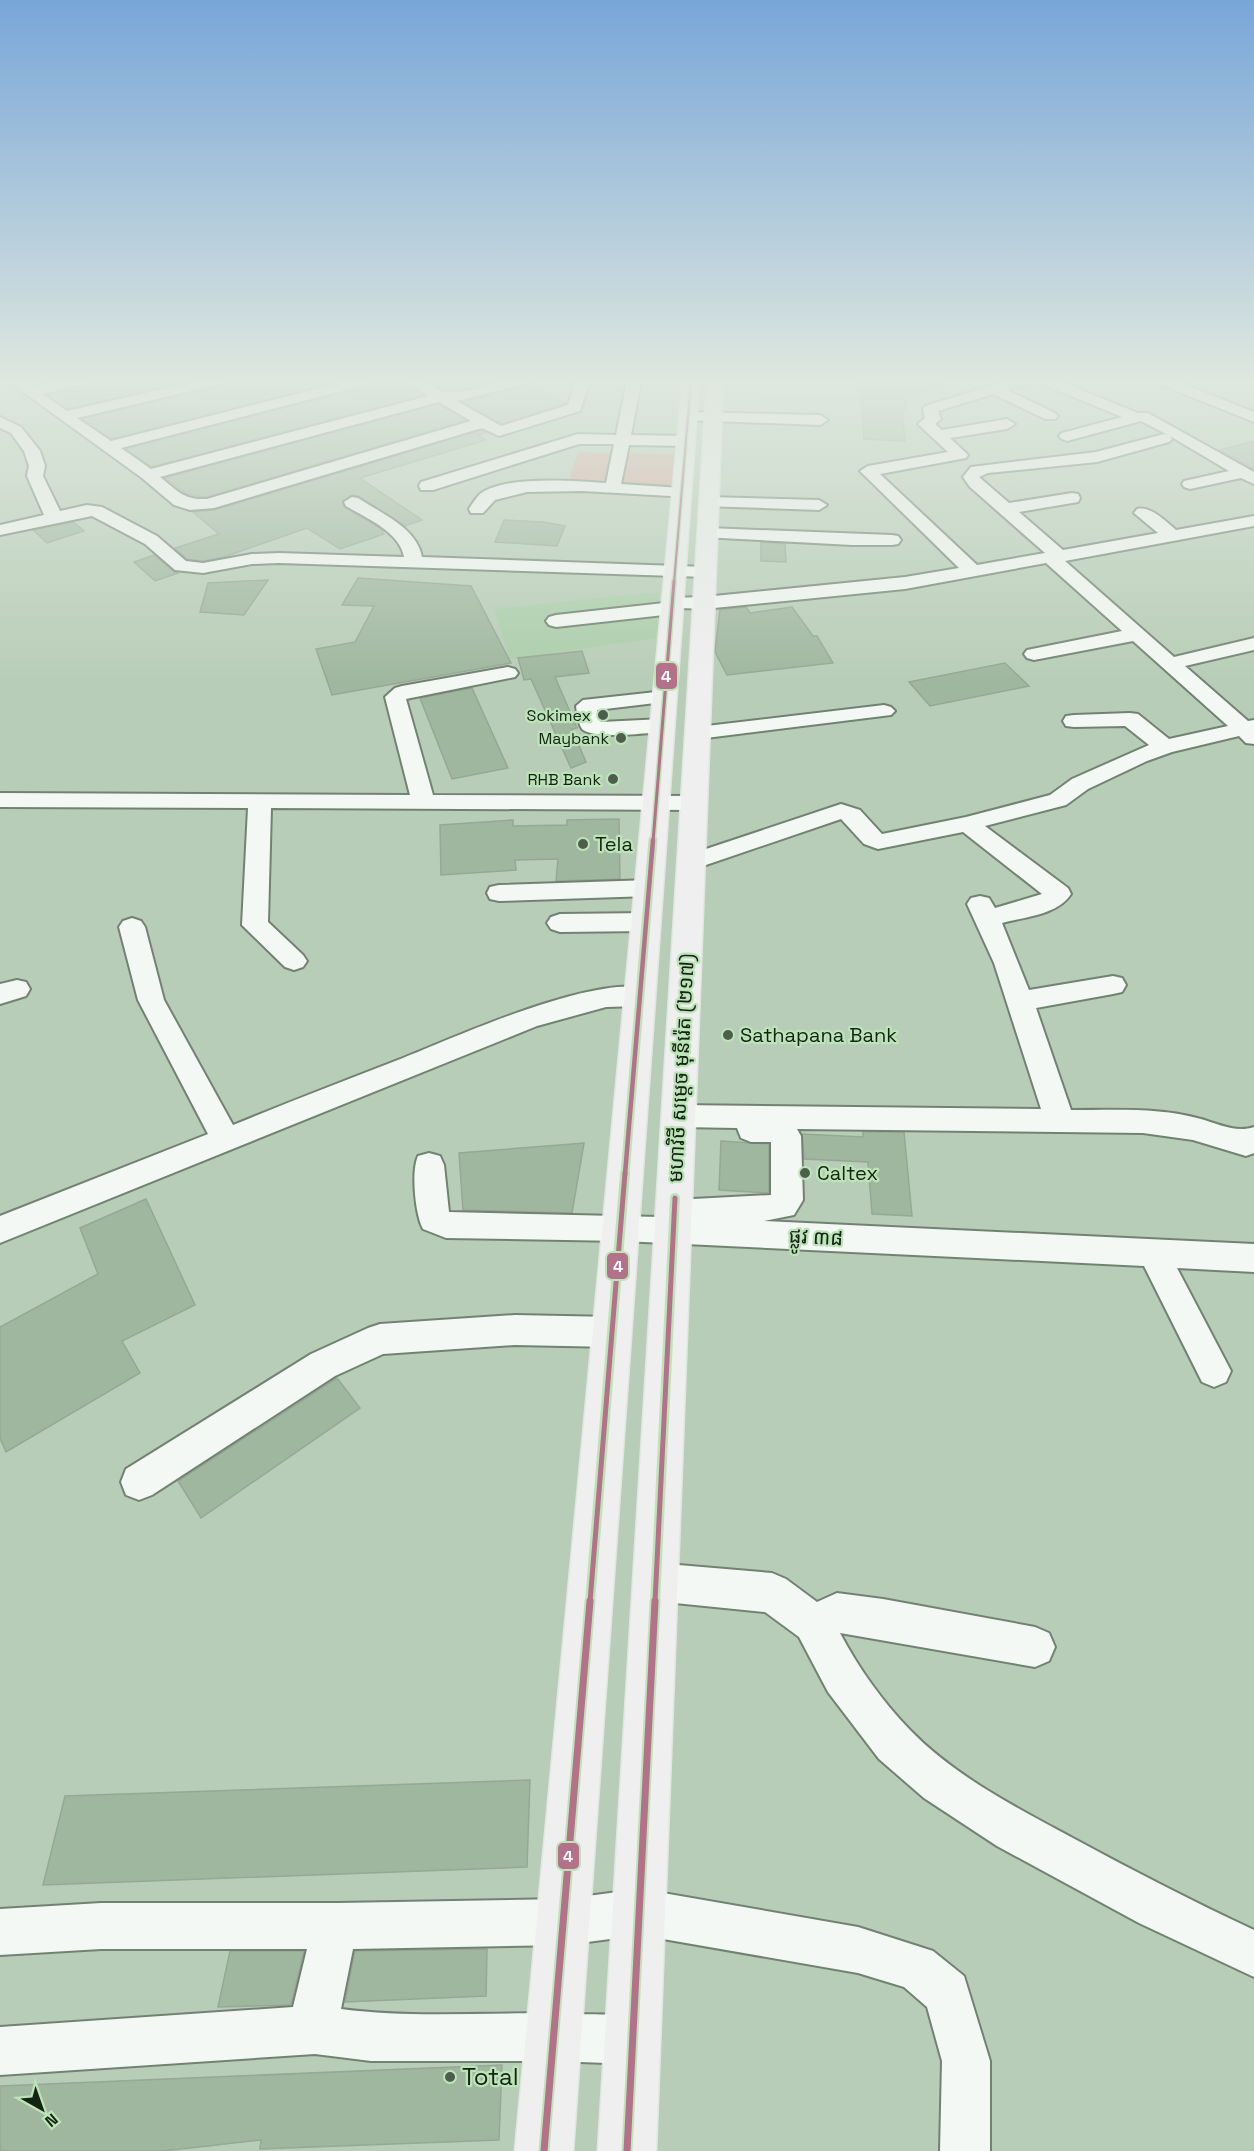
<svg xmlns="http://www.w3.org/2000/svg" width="1254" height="2151" font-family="'Space Grotesk','Noto Sans Khmer',sans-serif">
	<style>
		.built { fill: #acceaa }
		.green { fill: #d6a79b }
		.building { fill: #a0b79f; stroke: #96a795; stroke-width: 1.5 }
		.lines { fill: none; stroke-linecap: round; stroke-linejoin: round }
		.minor-casing { stroke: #728272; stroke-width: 4 }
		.major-casing { stroke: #dfe8df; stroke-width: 3 }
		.minor { fill: #f4f8f4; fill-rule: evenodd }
		.major { fill: #efefef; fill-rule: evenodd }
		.bus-1-far4-casing { stroke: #bde4b9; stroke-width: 4.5 }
		.bus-1-far3-casing { stroke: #bde4b9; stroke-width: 6 }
		.bus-1-far2-casing { stroke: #bde4b9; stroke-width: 9 }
		.bus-1-far1-casing { stroke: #bde4b9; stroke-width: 10 }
		.bus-1-casing { stroke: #bde4b9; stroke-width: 11 }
		.bus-1-far4 { stroke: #b3718a; stroke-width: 2 }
		.bus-1-far3 { stroke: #b3718a; stroke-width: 3 }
		.bus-1-far2 { stroke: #b3718a; stroke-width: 4.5 }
		.bus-1-far1 { stroke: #b3718a; stroke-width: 5 }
		.bus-1 { stroke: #b3718a; stroke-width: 7 }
		.poi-dot { fill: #4d5e4c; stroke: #bde4b9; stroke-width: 2 }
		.labels { text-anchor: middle; stroke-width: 4.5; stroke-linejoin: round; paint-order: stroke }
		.far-poi-label { font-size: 16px; fill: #142313; stroke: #bde4b9; text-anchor: end }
		.poi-label { font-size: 20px; fill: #142313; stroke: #bde4b9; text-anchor: start }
		.street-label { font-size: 20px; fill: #142313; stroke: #bde4b9 }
		.near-poi-label { font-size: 24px; fill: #142313; stroke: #bde4b9; text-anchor: start }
		.line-badge { stroke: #bde4b9; stroke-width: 2 }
		.badge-label { font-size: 16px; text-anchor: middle; font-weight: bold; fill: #fff }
	</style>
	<rect width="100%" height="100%" fill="#b8cdb7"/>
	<g class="built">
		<polygon points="728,381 982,381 907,403 727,398"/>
		<polygon points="659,592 656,638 510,659 494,609"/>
	</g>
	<polygon class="green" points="578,452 680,455 677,490 567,486"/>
	<g class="building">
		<polygon points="86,381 189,381 67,409 47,395 83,386"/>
		<polygon points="224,381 340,381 111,439 82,419 221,386"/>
		<polygon points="373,381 404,381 423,395 151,467 126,449 370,386"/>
		<polygon points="427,381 496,381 461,390 444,390"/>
		<polygon points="860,381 943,381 943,385 905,397 906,410 902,413 905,441 864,439"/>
		<polygon points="528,383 566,403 501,424 463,402 526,386"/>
		<polygon points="439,404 465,420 207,497 187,494 165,478"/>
		<polygon points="482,430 487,433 478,435 486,440 360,478 422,520 405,526 359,496 352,495 342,501 344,507 380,528 384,534 340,549 307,528 224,557 203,561 187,559 175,548 219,534 193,512 215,510"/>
		<polygon points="1254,441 1254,469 1220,450"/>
		<polygon points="504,520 544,522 565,526 557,546 495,542"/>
		<polygon points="73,522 84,531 47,543 33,530"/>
		<polygon points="761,542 785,544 786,562 761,561"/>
		<polygon points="154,555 174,572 178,573 155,581 134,562"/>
		<polygon points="358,578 471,586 511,663 332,695 316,649 355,642 374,606 342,605"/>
		<polygon points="268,580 244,615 200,612 208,583"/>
		<polygon points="746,607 750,613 792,607 813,636 817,636 833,663 727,675 715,652 720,610"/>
		<polygon points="582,651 589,673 555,677 577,728 572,729 586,762 571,768 531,679 524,680 518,658"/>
		<polygon points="1005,663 1029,686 930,706 909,682"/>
		<polygon points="472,688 508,768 452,779 420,698"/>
		<polygon points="619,819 620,879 556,881 558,859 515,860 516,870 441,875 440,825 513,820 513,826 567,825 567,820"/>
		<polygon points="863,1132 904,1132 912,1216 872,1214 868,1162 804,1159 802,1134 863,1137"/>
		<polygon points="721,1141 769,1144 769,1193 719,1190"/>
		<polygon points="584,1143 572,1213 463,1210 459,1153"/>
		<polygon points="146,1199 195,1305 122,1341 140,1373 6,1452 0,1438 0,1327 98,1274 80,1228"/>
		<polygon points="337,1378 360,1408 201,1518 178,1481"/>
		<polygon points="530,1780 527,1867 43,1885 65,1796"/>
		<polygon points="487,1949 486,1996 345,2002 355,1951"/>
		<polygon points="230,1951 304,1951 291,2005 218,2007"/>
		<polygon points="502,2065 499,2140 260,2149 261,2140 163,2151 0,2151 0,2086"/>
	</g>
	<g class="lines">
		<defs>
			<g id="minor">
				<path d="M8,381H24L33,387L60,381H84L82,384L42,394L67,411L198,381H222L220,384L77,418L111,441L348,381H371L369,384L121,448L151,469L428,396L406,381H423L443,392H461L504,381H527L525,384L457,401L501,426L568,405L576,381H590L580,411L499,436L482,428L214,508L190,510L174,505L142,478ZM439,402L471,421L207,499C183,500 178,491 160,477Z"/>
				<path d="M627,381H641L631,435L686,436L694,441L686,446L629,445L621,484L682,488L688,489L690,493L688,497L582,491L527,492L495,500L483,513H471L469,509C472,504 476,498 480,494C504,475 576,481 606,483L614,444H579L433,490H421L419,486L421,482L578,434L616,435Z"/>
				<path d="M1007,381H1028L1026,384L1007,390L1055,413L1058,416L1055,419H1045L993,394L938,411L941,419L935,424L942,430L1007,419L1015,424L1007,429L950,438L968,455L966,458L880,474L977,565L1045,553L970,487L963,477L971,467L1096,452L1164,434L1168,435L1141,421L1067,441L1062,439L1059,436L1062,433L1122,417L1042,384L1040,381H1059L1138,413H1148L1254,472V484L1241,478L1190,489L1184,487L1182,484L1184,481L1229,471L1170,436L1172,439L1169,442L1097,462L988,473L979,477L1009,503L1072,493L1078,494L1080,498L1078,502L1019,512L1063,550L1158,533L1134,513L1137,509C1151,506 1165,521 1176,530L1254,516V526L1065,561L1174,657L1254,638V650L1185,666L1248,721L1254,720V744L1246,743L1239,736L1172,752L1147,761L1088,789L1066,805L985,826L1068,888L1071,894C1058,915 1024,917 1002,923L1029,990L1113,976L1122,978L1126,985L1122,992L1113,994L1036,1008L1071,1110C1113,1110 1160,1107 1201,1119C1218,1124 1236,1133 1254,1127V1153L1246,1156L1193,1140L1143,1133L797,1129L801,1136L803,1200L794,1215L764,1221L1254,1244V1272L1177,1268L1231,1371L1226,1382L1214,1387L1202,1382L1144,1266L622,1241L446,1238L423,1229C415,1214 411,1171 418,1156L429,1153L440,1156L444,1165L449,1212L660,1217L658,1213L663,1204L674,1200L771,1195V1142H751L741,1138L737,1128L679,1127L669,1124L664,1116L669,1108L679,1105L1041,1109L994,963L967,904L971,898L980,896L989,898L995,908L1042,894L963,832L878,849L864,844L841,819L700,867L691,870L682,867L679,862L682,857L841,804L860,810L882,834L966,817L1050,795L1072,779L1149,745L1125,726L1074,727L1066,726L1063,721L1066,716L1074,715L1130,713L1138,714L1169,739L1228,726L1133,641L1034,660L1027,658L1024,654L1027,650L1122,631L1046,563L905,589L704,609L682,608L680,612L673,614L556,627L549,625L546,621L549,617L556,615L664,603L666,598L704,597L905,577L959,568L860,471L868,466L948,452L918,424L925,418L923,409L925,406Z"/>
				<polygon points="1157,381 1176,381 1254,412 1254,422 1159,384"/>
				<polygon points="689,412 820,415 828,420 820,425 684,420 681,417"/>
				<path d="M0,417L21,427L40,451L45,466L43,476L60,511L87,505L102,507L157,536L186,561L203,563L252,554L279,553L404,557C400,532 366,518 346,506L344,502L352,497L358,498C382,514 417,528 422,557L706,567L712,568L715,572L712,576L706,577L279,563L252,564L203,573L175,570L145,544L92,516L0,535V525L44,515L27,476L29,466L24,451L11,433L0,428Z"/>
				<polygon points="709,497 819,500 827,505 819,510 703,506 701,502"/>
				<polygon points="708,528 892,535 898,536 901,540 898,544 892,545 852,545 702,537 699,533 702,529"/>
				<polygon points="508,667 515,669 518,673 515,677 406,699 433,795 694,796 702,798 705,803 702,808 694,810 271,808 268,922 303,955 307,961 303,967 294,970 285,967 242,925 248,808 0,807 0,793 410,795 385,697 395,688 402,686"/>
				<path d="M665,691L672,693L675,697L672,701L597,710L601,722L663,719L671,720L674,725L671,730C656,733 592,740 582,729C578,723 577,713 576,706L583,700Z"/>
				<polygon points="884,705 891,707 895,711 891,715 698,739 690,738 687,733 690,728 698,727"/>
				<polygon points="650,880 659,882 662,888 659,894 650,896 499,901 490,899 487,893 490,887 499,885"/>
				<polygon points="647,913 656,916 660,922 656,928 647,931 560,932 551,929 547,923 551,917 560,914"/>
				<path d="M132,918L141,921L145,927L164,1000L233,1125C289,1102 346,1080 403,1058C458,1036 596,973 651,989L654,996L651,1003L641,1006L606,1007L537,1026L0,1243V1216L208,1134L138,1000L119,927L123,921Z"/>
				<polygon points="17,980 26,982 30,989 26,996 0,1004 0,984"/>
				<polygon points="515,1315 613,1317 625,1321 630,1332 625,1343 613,1347 515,1345 383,1354 335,1376 152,1495 139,1500 126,1495 121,1482 126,1469 311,1354 368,1328 380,1324"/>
				<path d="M655,1563L772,1573L786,1579L817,1602L837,1593L883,1599L1035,1627L1049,1633L1055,1647L1049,1661L1035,1667L840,1633C858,1667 882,1701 909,1729C953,1775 1015,1807 1071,1837C1132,1870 1192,1901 1254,1930V1977L1139,1923L997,1846L924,1798L879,1759L828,1692L799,1637L765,1612L655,1601L641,1596L636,1582L641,1568Z"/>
				<path d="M640,1889L858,1927L933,1951L964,1976L990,2061V2151H940L942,2061L927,2007L904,1987L858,1973L640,1935L565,1945L353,1949L341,2009C416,2019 493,2011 569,2014C597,2015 625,2012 650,2023L657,2040L650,2057L633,2064L553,2061H371L315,2054L0,2075V2027L293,2007L307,1949H101L0,1955V1909L101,1903H338L565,1899Z"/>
			</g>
			<g id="major">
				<polygon points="683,381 699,381 573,2151 515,2151"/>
				<polygon points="707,381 723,381 656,2151 598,2151"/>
			</g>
		</defs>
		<use href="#minor" class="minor-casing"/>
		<use href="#major" class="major-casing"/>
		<use href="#minor" class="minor"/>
		<use href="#major" class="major"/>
		<defs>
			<polyline id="bus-1-far4" points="674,583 691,381"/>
			<polyline id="bus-1-far3" points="653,842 674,581"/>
			<polyline id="bus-1-far2" points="625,1174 653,840"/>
			<g id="bus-1-far1">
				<polyline points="590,1602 625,1173"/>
				<polyline points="655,1602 675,1198"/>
			</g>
			<g id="bus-1">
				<polyline points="544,2151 590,1601"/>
				<polyline points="627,2151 655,1601"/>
			</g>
		</defs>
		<use href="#bus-1-far4" class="bus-1-far4-casing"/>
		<use href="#bus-1-far3" class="bus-1-far3-casing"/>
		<use href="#bus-1-far2" class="bus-1-far2-casing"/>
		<use href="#bus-1-far1" class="bus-1-far1-casing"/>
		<use href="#bus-1" class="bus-1-casing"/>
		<use href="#bus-1-far4" class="bus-1-far4"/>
		<use href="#bus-1-far3" class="bus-1-far3"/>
		<use href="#bus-1-far2" class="bus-1-far2"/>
		<use href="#bus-1-far1" class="bus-1-far1"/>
		<use href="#bus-1" class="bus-1"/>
	</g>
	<linearGradient id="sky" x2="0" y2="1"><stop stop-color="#78a6d8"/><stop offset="0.56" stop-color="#dfe8df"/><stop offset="1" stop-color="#dfe8df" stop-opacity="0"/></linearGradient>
	<rect width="1254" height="682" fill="url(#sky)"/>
	<g class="poi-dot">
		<circle cx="603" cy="715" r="6"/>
		<circle cx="621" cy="738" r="6"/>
		<circle cx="613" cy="779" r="6"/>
		<circle cx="583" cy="844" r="6"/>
		<circle cx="728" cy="1035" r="6"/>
		<circle cx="805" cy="1173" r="6"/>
		<circle cx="450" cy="2077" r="6"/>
	</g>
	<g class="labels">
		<g class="far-poi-label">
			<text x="591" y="721">Sokimex</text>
			<text x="609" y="744">Maybank</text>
			<text x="601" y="785">RHB Bank</text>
		</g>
		<g class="poi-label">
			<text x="595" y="851">Tela</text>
			<text x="740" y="1042">Sathapana Bank</text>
			<text x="817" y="1180">Caltex</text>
		</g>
		<g class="street-label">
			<text transform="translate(681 1068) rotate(-87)" y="7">មហាវិថី សម្តេច មុនីរ៉េត (២១៧)</text>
			<text transform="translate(816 1237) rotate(3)" y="7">ផ្លូវ ៣៨</text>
		</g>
		<g class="near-poi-label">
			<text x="462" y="2085">Total</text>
		</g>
	</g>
	<g class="line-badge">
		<rect x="655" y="662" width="23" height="28" rx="6" fill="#b3718a"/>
		<rect x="606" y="1252" width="23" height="28" rx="6" fill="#b3718a"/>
		<rect x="557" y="1842" width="23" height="28" rx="6" fill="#b3718a"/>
	</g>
	<g class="badge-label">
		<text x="666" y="682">4</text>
		<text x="618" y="1272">4</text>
		<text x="568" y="1862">4</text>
	</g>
	<g transform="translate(42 2109) rotate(140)" stroke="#bde4b9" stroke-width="4.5" paint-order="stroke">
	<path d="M0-4.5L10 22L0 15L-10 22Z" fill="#142313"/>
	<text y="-9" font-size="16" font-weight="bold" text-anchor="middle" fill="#142313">N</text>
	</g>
</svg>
